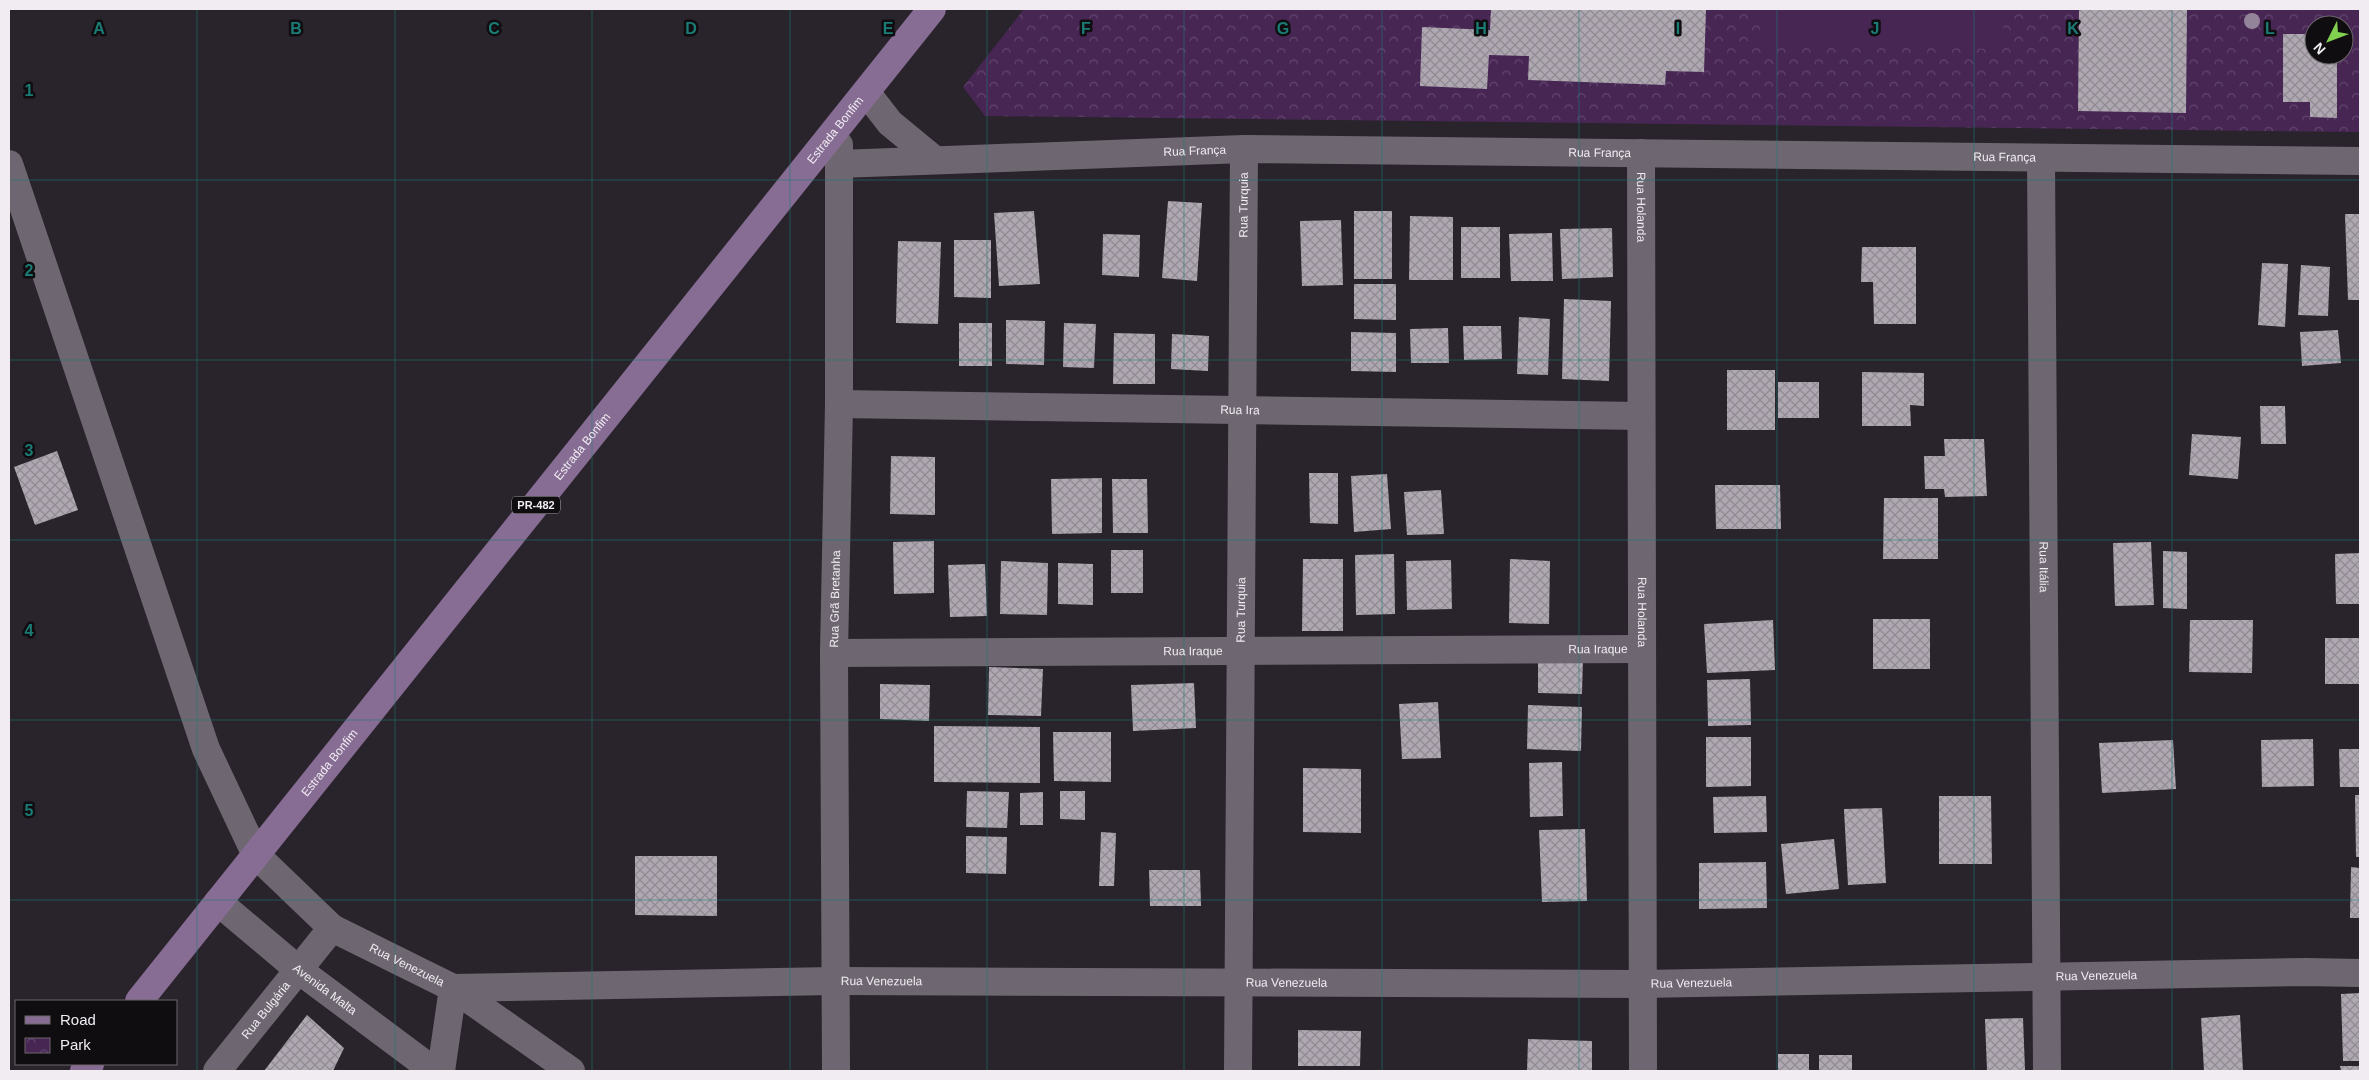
<svg xmlns="http://www.w3.org/2000/svg" width="2369" height="1080" font-family="Arial,sans-serif">
	<style>
		.park { fill: url(#park-crowns); fill-rule: evenodd }
		.pitch { fill: #472654 }
		.building { fill: url(#building-cross-hatch) }
		.lines { fill: none; stroke-linecap: round; stroke-linejoin: round }
		.minor { stroke: #6e6771; stroke-width: 28 }
		.tertiary { stroke: #6e6771; stroke-width: 28 }
		.primary { stroke: #876c93; stroke-width: 28 }
		.tree { fill: #94849a }
		.grid { fill: none; stroke: #1a7c75; stroke-width: 1; stroke-opacity: 0.55 }
		.labels { text-anchor: middle; stroke-width: 5; stroke-linejoin: round; paint-order: stroke }
		.shield { fill: #100d11; stroke: #ada9ae; stroke-width: 1 }
		.shield-label { font-size: 11px; font-weight: bold; fill: #f0ecf2 }
		.street-label { font-size: 12px; fill: #f0ecf2; stroke: #100d11 }
		.grid-label { font-size: 16px; text-anchor: middle; font-weight: bold; fill: #1a7c75; stroke: #100d11; stroke-width: 5; stroke-linejoin: round; paint-order: stroke }
	</style>
	<defs>
		<pattern id="park-crowns" width="20" height="18" patternUnits="userSpaceOnUse" patternTransform="scale(1.25)"><rect width="20" height="18" fill="#472654"/><path d="M2 6a3 3 0 1 1 6 0M12 15a3 3 0 1 1 6 0" fill="none" stroke="#62466d"/></pattern>
		<pattern id="building-cross-hatch" width="8" height="8" patternUnits="userSpaceOnUse" patternTransform="scale(1.25)"><rect width="8" height="8" fill="#afa8b2"/><path d="M0 0l8 8M0 8l8-8" fill="none" stroke="#908b92"/></pattern>
	</defs>
	<rect width="100%" height="100%" fill="#29232b"/>
	<path class="park" d="M1024,9H2360V132L985,116L963,87ZM2314,25H2344V55H2314Z"/>
	<polygon class="pitch" points="1761,9 2004,9 2003,49 1760,45"/>
	<g class="building">
		<polygon points="1491,9 1706,9 1704,72 1666,71 1665,85 1528,80 1529,56 1489,55 1487,89 1420,86 1422,27 1490,30"/>
		<polygon points="2079,9 2187,10 2186,113 2078,111"/>
		<polygon points="2283,34 2314,34 2314,55 2337,55 2337,118 2310,117 2310,102 2283,102"/>
		<polygon points="1168,201 1202,203 1197,281 1162,278"/>
		<polygon points="1034,211 1040,284 999,286 994,213"/>
		<rect x="1354" y="211" width="38" height="68"/>
		<polygon points="2345,214 2360,214 2360,300 2348,300"/>
		<polygon points="1410,216 1453,217 1453,280 1409,280"/>
		<polygon points="1341,220 1343,285 1302,286 1300,221"/>
		<rect x="1461" y="227" width="39" height="51"/>
		<polygon points="1612,228 1613,277 1562,279 1560,229"/>
		<polygon points="1552,233 1553,281 1511,281 1509,234"/>
		<polygon points="1103,234 1140,235 1139,277 1102,275"/>
		<polygon points="954,240 991,240 991,298 954,297"/>
		<polygon points="898,241 941,242 938,324 896,323"/>
		<polygon points="1862,247 1916,247 1916,324 1874,324 1873,282 1861,282"/>
		<polygon points="2262,263 2288,264 2285,327 2258,325"/>
		<polygon points="2301,265 2330,267 2328,316 2298,315"/>
		<polygon points="1354,284 1396,284 1396,320 1354,319"/>
		<polygon points="1564,299 1611,301 1609,381 1562,379"/>
		<polygon points="1519,317 1550,319 1548,375 1517,374"/>
		<polygon points="1006,320 1045,321 1044,365 1006,364"/>
		<rect x="959" y="323" width="33" height="43"/>
		<polygon points="1064,323 1096,324 1094,368 1063,367"/>
		<polygon points="1463,326 1501,326 1502,359 1464,360"/>
		<polygon points="1448,328 1449,363 1411,363 1410,329"/>
		<polygon points="2338,330 2341,363 2302,366 2300,332"/>
		<polygon points="1351,332 1396,333 1396,372 1351,371"/>
		<polygon points="1114,333 1155,334 1155,384 1113,384"/>
		<polygon points="1172,334 1209,336 1208,371 1171,369"/>
		<rect x="1727" y="370" width="48" height="60"/>
		<polygon points="1862,372 1924,373 1924,406 1910,405 1911,426 1862,426"/>
		<rect x="1778" y="382" width="41" height="36"/>
		<polygon points="2260,406 2285,406 2286,444 2261,444"/>
		<polygon points="2192,434 2241,437 2238,479 2189,475"/>
		<polygon points="1944,439 1984,439 1987,496 1945,497 1944,489 1925,489 1924,456 1945,456"/>
		<polygon points="57,451 78,510 35,525 14,467"/>
		<polygon points="891,456 935,457 935,515 890,514"/>
		<polygon points="1309,473 1338,473 1338,524 1310,523"/>
		<polygon points="1387,474 1391,529 1354,532 1351,476"/>
		<polygon points="1102,478 1102,533 1052,534 1051,479"/>
		<polygon points="1112,479 1147,479 1148,533 1113,533"/>
		<polygon points="1715,485 1780,485 1781,529 1716,529"/>
		<polygon points="1441,490 1444,534 1407,535 1404,492"/>
		<polygon points="1884,498 1938,498 1938,559 1883,559"/>
		<polygon points="934,541 934,593 894,594 893,542"/>
		<polygon points="2151,542 2154,605 2115,606 2113,543"/>
		<rect x="1111" y="550" width="32" height="43"/>
		<polygon points="2163,551 2187,552 2187,609 2163,608"/>
		<polygon points="2360,553 2360,604 2336,604 2335,554"/>
		<polygon points="1394,554 1395,614 1356,615 1355,555"/>
		<polygon points="1303,559 1343,559 1343,631 1302,631"/>
		<polygon points="1510,559 1550,561 1549,624 1509,623"/>
		<polygon points="1451,560 1452,609 1407,610 1406,561"/>
		<polygon points="1001,561 1048,563 1047,615 1000,614"/>
		<polygon points="1058,563 1093,564 1093,605 1058,604"/>
		<polygon points="985,564 987,616 950,617 948,565"/>
		<rect x="1873" y="619" width="57" height="50"/>
		<polygon points="1773,620 1775,670 1707,673 1704,624"/>
		<polygon points="2190,620 2253,620 2252,673 2189,672"/>
		<rect x="2325" y="638" width="35" height="46"/>
		<polygon points="1538,657 1583,658 1582,694 1538,693"/>
		<polygon points="989,667 1043,669 1041,716 988,715"/>
		<polygon points="1750,679 1751,725 1708,726 1707,680"/>
		<polygon points="1194,683 1196,728 1133,731 1131,685"/>
		<polygon points="880,684 930,685 929,721 880,719"/>
		<polygon points="1438,702 1441,758 1402,759 1399,704"/>
		<polygon points="1528,705 1582,707 1581,751 1527,749"/>
		<polygon points="934,726 1040,727 1040,783 934,782"/>
		<polygon points="1053,732 1111,732 1111,782 1054,781"/>
		<polygon points="1706,737 1751,737 1751,786 1706,787"/>
		<polygon points="2313,739 2314,786 2262,787 2261,740"/>
		<polygon points="2173,740 2176,789 2102,793 2099,743"/>
		<polygon points="2339,749 2360,749 2360,787 2340,787"/>
		<polygon points="1562,762 1563,816 1530,817 1529,763"/>
		<polygon points="1303,768 1361,769 1361,833 1303,832"/>
		<polygon points="967,791 1009,792 1007,828 966,827"/>
		<polygon points="1060,791 1085,791 1085,820 1060,819"/>
		<polygon points="1043,792 1043,825 1020,825 1020,793"/>
		<polygon points="2355,795 2360,795 2360,857 2356,857"/>
		<polygon points="1766,796 1767,832 1714,833 1713,797"/>
		<polygon points="1939,796 1991,796 1992,864 1939,864"/>
		<polygon points="1882,808 1886,883 1848,885 1844,809"/>
		<polygon points="1585,829 1587,901 1542,902 1539,830"/>
		<polygon points="1101,832 1116,833 1114,886 1099,886"/>
		<polygon points="966,836 1007,837 1006,874 966,873"/>
		<polygon points="1834,839 1839,889 1786,894 1781,844"/>
		<polygon points="635,856 717,856 717,916 635,915"/>
		<polygon points="1766,862 1767,908 1699,909 1699,863"/>
		<polygon points="2351,867 2360,868 2360,918 2350,918"/>
		<polygon points="1149,870 1200,870 1201,906 1150,906"/>
		<polygon points="2360,993 2360,1061 2343,1061 2341,994"/>
		<polygon points="307,1015 344,1048 333,1071 264,1071"/>
		<polygon points="2240,1015 2243,1071 2204,1071 2201,1018"/>
		<polygon points="2023,1018 2025,1070 1987,1071 1985,1019"/>
		<polygon points="1298,1030 1361,1031 1360,1066 1298,1066"/>
		<polygon points="1528,1039 1592,1041 1592,1071 1527,1071"/>
		<rect x="1778" y="1054" width="31" height="17"/>
		<rect x="1819" y="1055" width="33" height="16"/>
		<polygon points="2340,1066 2360,1066 2360,1071 2341,1071"/>
	</g>
	<g class="lines">
		<g class="minor">
			<polyline points="866,92 890,123 935,160"/>
			<path id="s1" d="M1641,153L1643,1071"/>
			<polyline points="9,164 206,749 256,855"/>
			<path id="s2" d="M839,164L1244,149L2360,161"/>
			<path id="s3" d="M839,404L1641,416"/>
			<path id="s4" d="M834,653L1642,649"/>
			<path id="s5" d="M217,1071L332,928"/>
			<polyline points="441,1071 453,988"/>
			<path id="s6" d="M836,1071L834,653L839,404V145"/>
			<path id="s7" d="M1238,1071L1244,149"/>
		</g>
		<g class="tertiary">
			<path id="s8" d="M2041,158L2047,1071"/>
			<path id="s9" d="M256,855L332,928L453,988L835,981L1642,984L2306,972L2360,973"/>
			<path id="s10" d="M218,902L300,971L434,1071"/>
			<polyline points="453,988 571,1071"/>
		</g>
		<g class="primary">
			<path id="s11" d="M139,1001L932,9"/>
			<polyline points="84,1071 90,1064"/>
		</g>
	</g>
	<circle class="tree" cx="2252" cy="21" r="8"/>
	<path class="grid" d="M197,9V1071M395,9V1071M592,9V1071M790,9V1071M987,9V1071M1184,9V1071M1382,9V1071M1579,9V1071M1777,9V1071M1974,9V1071M2172,9V1071M9,180H2360M9,360H2360M9,540H2360M9,720H2360M9,900H2360"/>
	<g class="labels">
		<rect class="shield" x="512" y="496.5" width="48" height="17" rx="4"/>
		<g class="shield-label">
			<text x="536" y="509">PR-482</text>
		</g>
		<g class="street-label">
			<text dy="4" stroke="none"><textPath href="#s11" startOffset="1115">Estrada Bonfim</textPath></text>
			<text dy="4" stroke="none"><textPath href="#s2" startOffset="356">Rua França</textPath></text>
			<text dy="4" stroke="none"><textPath href="#s2" startOffset="761">Rua França</textPath></text>
			<text dy="4" stroke="none"><textPath href="#s2" startOffset="1166">Rua França</textPath></text>
			<text dy="4" stroke="none"><textPath href="#s7" startOffset="866">Rua Turquia</textPath></text>
			<text dy="4" stroke="none"><textPath href="#s1" startOffset="54">Rua Holanda</textPath></text>
			<text dy="4" stroke="none"><textPath href="#s3" startOffset="401">Rua Ira</textPath></text>
			<text dy="4" stroke="none"><textPath href="#s11" startOffset="710">Estrada Bonfim</textPath></text>
			<text dy="4" stroke="none"><textPath href="#s8" startOffset="409">Rua Itália</textPath></text>
			<text dy="4" stroke="none"><textPath href="#s6" startOffset="472">Rua Grã Bretanha</textPath></text>
			<text dy="4" stroke="none"><textPath href="#s7" startOffset="461">Rua Turquia</textPath></text>
			<text dy="4" stroke="none"><textPath href="#s1" startOffset="459">Rua Holanda</textPath></text>
			<text dy="4" stroke="none"><textPath href="#s4" startOffset="764">Rua Iraque</textPath></text>
			<text dy="4" stroke="none"><textPath href="#s4" startOffset="359">Rua Iraque</textPath></text>
			<text dy="4" stroke="none"><textPath href="#s11" startOffset="305">Estrada Bonfim</textPath></text>
			<text dy="4" stroke="none"><textPath href="#s9" startOffset="189">Rua Venezuela</textPath></text>
			<text dy="4" stroke="none"><textPath href="#s9" startOffset="1884">Rua Venezuela</textPath></text>
			<text dy="4" stroke="none"><textPath href="#s9" startOffset="669">Rua Venezuela</textPath></text>
			<text dy="4" stroke="none"><textPath href="#s9" startOffset="1074">Rua Venezuela</textPath></text>
			<text dy="4" stroke="none"><textPath href="#s9" startOffset="1479">Rua Venezuela</textPath></text>
			<text dy="4" stroke="none"><textPath href="#s10" startOffset="138">Avenida Malta</textPath></text>
			<text dy="4" stroke="none"><textPath href="#s5" startOffset="78">Rua Bulgária</textPath></text>
		</g>
	</g>
	<g class="grid-label">
		<text x="99" y="34">A</text>
		<text x="296" y="34">B</text>
		<text x="494" y="34">C</text>
		<text x="691" y="34">D</text>
		<text x="888" y="34">E</text>
		<text x="1086" y="34">F</text>
		<text x="1283" y="34">G</text>
		<text x="1481" y="34">H</text>
		<text x="1678" y="34">I</text>
		<text x="1875" y="34">J</text>
		<text x="2073" y="34">K</text>
		<text x="2270" y="34">L</text>
		<text x="29" y="96">1</text>
		<text x="29" y="276">2</text>
		<text x="29" y="456">3</text>
		<text x="29" y="636">4</text>
		<text x="29" y="816">5</text>
	</g>
	<rect width="2369" height="1080" fill="none" stroke="#f0ecf2" stroke-width="20"/>
	<rect x="15" y="1000" width="162" height="65" fill="#100d11" stroke="#6a666b"/>
	<rect x="25" y="1016" width="25" height="8" fill="#876c93" stroke="#6a666b"/>
	<text x="60" y="1025" font-size="15" fill="#f0ecf2">Road</text>
	<rect x="25" y="1038" width="25" height="15" fill="url(#park-crowns)" stroke="#6a666b"/>
	<text x="60" y="1050" font-size="15" fill="#f0ecf2">Park</text>
	<g transform="translate(2329 40) rotate(228)"><circle r="24" fill="#100d11" stroke="#6a666b"/>
	<path d="M0-4L9 19L0 12L-9 19Z" fill="#81d050"/>
	<text y="-8" font-size="14" font-weight="bold" text-anchor="middle" fill="#f0ecf2">N</text>
	</g>
</svg>
